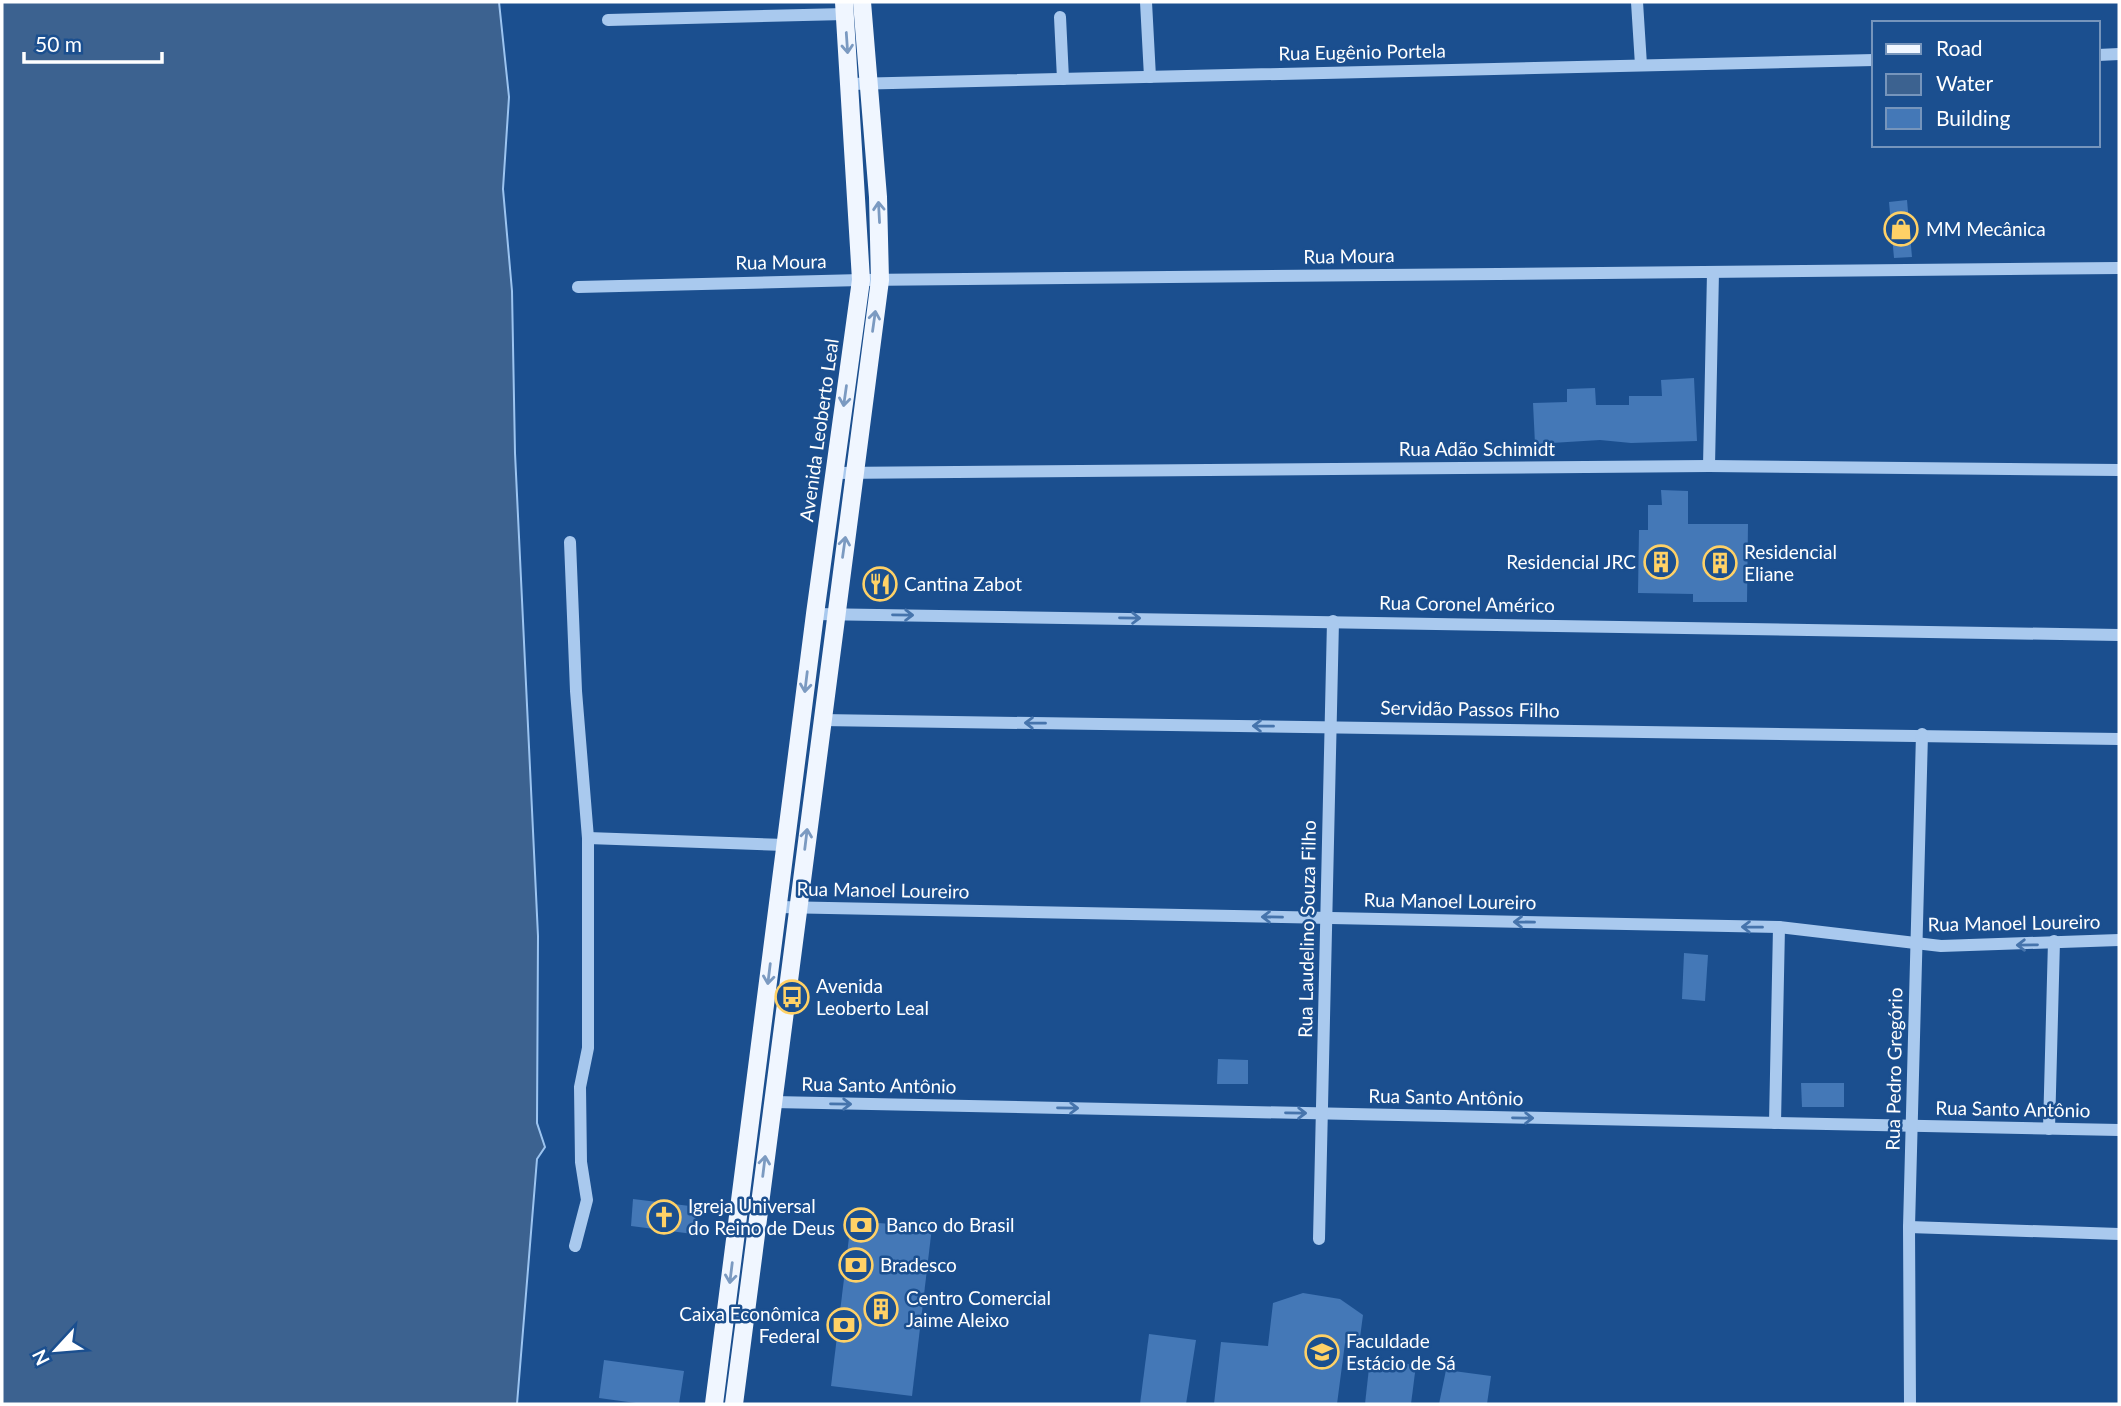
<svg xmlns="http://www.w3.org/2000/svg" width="2121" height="1406" font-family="Lato,sans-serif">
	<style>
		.water { fill: #3c6290; stroke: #9cc4f0; stroke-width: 2 }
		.building { fill: #4478b7 }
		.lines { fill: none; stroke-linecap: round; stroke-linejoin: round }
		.minor { stroke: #a9c9ee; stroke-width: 12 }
		.major { stroke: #f0f6ff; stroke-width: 18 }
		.oneway { stroke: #7b9ac1 }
		.oneway2 { stroke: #4674ac }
		.labels { text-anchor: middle; stroke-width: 5; stroke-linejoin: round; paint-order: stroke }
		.street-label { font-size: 19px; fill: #fff; stroke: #1b4f8f }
		.poi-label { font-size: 19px; fill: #fff; stroke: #1b4f8f; text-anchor: start }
	</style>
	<rect width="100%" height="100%" fill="#1b4f8f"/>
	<polygon class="water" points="2,2 499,2 509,97 503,189 512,291 515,453 538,936 537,1123 545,1147 537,1159 517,1404 2,1404"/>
	<g class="building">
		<polygon points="1907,200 1912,257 1894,258 1889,202"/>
		<polygon points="1694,378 1697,441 1631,443 1600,440 1535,444 1533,403 1567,402 1567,389 1595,388 1596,405 1629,405 1629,396 1662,396 1661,380"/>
		<polygon points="1661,490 1688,491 1688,524 1748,524 1747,602 1693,602 1693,594 1638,593 1639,530 1648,530 1648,505 1662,505"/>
		<polygon points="1684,953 1708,955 1705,1001 1682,999"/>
		<polygon points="1218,1059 1248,1060 1248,1084 1217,1084"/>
		<polygon points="1801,1083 1844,1083 1844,1107 1802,1107"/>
		<polygon points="633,1199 698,1207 693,1234 631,1226"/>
		<polygon points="851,1221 932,1227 912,1396 831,1386"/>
		<polygon points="1303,1293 1340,1299 1363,1315 1359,1345 1345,1343 1337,1404 1214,1404 1221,1342 1268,1346 1273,1303"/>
		<polygon points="1149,1334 1196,1340 1186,1404 1140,1404"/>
		<polygon points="1370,1359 1416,1365 1411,1404 1365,1404"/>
		<polygon points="604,1360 684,1371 679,1404 643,1404 599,1398"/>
		<polygon points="1446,1370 1491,1376 1487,1404 1439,1404"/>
	</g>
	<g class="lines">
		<g class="minor">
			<polyline points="1146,2 1150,77"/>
			<polyline points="1637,2 1641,65"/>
			<polyline points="1060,17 1063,79"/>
			<polyline points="608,20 845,14"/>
			<polyline points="2098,55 2119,54"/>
			<polyline points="850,84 1874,60"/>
			<polyline points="578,287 861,280 2119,268"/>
			<polyline points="1709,466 1713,272"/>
			<polyline points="834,473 1709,466 2119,470"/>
			<polyline points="570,542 576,691 588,838 588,1048 580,1087 581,1162 587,1200 575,1246"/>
			<polyline points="815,614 2119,635"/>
			<polyline points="821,720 2119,739"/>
			<polyline points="588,838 785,845"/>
			<polyline points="778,907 1779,927 1941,946 2119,940"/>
			<polyline points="773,1102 2119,1130"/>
			<polyline points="1775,1123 1779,927"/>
			<polyline points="2049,1129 2054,941"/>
			<polyline points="1909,1227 2119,1234"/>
			<polyline points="1319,1239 1333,621"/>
			<polyline points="1910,1404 1909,1227 1922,734"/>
		</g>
		<g class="major">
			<polyline points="714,1404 815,614 861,280 844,2"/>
			<polyline points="734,1404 880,280 878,197 862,2"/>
		</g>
	</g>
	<defs><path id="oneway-shaft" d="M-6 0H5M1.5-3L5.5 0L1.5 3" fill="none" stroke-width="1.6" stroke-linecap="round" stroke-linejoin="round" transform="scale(1.75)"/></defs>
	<g class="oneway">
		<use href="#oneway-shaft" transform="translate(847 43) rotate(86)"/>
		<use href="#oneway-shaft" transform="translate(879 212) rotate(-93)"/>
		<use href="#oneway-shaft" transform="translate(874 321) rotate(-82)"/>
		<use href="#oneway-shaft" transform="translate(845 396) rotate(98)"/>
		<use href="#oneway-shaft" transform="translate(844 547) rotate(-82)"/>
		<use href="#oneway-shaft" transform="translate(806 682) rotate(97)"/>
		<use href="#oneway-shaft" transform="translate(806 839) rotate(-83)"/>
		<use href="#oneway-shaft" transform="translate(769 974) rotate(97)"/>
		<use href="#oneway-shaft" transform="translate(764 1166) rotate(-83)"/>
		<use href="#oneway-shaft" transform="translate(731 1273) rotate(97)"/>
	</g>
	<g class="oneway2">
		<use href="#oneway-shaft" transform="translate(903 615) rotate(1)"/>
		<use href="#oneway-shaft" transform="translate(1130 618) rotate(1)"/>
		<use href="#oneway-shaft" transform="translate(1035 723) rotate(-179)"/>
		<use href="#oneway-shaft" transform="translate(1263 726) rotate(-179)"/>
		<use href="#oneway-shaft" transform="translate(1272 917) rotate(-179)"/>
		<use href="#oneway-shaft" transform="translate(1524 922) rotate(-179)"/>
		<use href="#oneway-shaft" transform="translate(1752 927) rotate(-179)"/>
		<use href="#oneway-shaft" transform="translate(2027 945) rotate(179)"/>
		<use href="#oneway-shaft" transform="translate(841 1104) rotate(1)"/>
		<use href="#oneway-shaft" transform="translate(1068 1108) rotate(1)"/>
		<use href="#oneway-shaft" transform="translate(1296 1113) rotate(1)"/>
		<use href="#oneway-shaft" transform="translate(1523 1118) rotate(1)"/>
	</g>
	<defs>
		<symbol id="shop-ring" viewBox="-11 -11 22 22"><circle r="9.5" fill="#1b4f8f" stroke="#ffd166" stroke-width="1.5"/><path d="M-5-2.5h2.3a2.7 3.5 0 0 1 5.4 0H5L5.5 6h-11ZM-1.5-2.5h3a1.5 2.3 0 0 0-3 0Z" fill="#ffd166"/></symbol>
		<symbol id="building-ring" viewBox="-11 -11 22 22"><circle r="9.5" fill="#1b4f8f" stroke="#ffd166" stroke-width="1.5"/><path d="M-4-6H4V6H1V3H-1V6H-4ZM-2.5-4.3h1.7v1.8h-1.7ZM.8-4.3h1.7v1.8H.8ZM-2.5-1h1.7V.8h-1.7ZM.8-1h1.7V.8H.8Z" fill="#ffd166"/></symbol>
		<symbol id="restaurant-ring" viewBox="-11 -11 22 22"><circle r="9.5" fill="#1b4f8f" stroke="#ffd166" stroke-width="1.5"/><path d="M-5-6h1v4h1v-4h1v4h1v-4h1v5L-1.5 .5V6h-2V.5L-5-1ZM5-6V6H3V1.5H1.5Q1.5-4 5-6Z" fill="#ffd166"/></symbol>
		<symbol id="bus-ring" viewBox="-11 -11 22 22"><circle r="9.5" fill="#1b4f8f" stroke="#ffd166" stroke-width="1.5"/><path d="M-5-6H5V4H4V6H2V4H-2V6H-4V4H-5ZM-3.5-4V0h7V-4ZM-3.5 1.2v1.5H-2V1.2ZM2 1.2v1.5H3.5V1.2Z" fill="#ffd166"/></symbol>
		<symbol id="church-ring" viewBox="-11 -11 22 22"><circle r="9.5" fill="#1b4f8f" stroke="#ffd166" stroke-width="1.5"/><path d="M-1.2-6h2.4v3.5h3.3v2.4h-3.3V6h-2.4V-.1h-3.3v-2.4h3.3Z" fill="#ffd166"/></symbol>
		<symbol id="bank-ring" viewBox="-11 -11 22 22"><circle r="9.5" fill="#1b4f8f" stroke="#ffd166" stroke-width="1.5"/><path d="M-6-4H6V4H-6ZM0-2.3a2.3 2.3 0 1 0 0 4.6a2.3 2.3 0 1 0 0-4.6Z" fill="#ffd166"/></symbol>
		<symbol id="university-ring" viewBox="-11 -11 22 22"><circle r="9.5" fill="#1b4f8f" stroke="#ffd166" stroke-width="1.5"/><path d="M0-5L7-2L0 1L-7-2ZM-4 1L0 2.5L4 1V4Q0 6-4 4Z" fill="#ffd166"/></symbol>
	</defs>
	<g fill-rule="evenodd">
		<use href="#shop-ring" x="1882" y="210" width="38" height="38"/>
		<use href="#building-ring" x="1642" y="543" width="38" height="38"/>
		<use href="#building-ring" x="1701" y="544" width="38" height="38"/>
		<use href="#restaurant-ring" x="861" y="565" width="38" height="38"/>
		<use href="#bus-ring" x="773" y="978" width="38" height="38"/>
		<use href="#church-ring" x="645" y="1198" width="38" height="38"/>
		<use href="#bank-ring" x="842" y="1206" width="38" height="38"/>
		<use href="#bank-ring" x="837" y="1246" width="38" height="38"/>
		<use href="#building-ring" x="862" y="1290" width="38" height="38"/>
		<use href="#bank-ring" x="825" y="1306" width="38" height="38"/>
		<use href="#university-ring" x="1303" y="1333" width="38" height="38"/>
	</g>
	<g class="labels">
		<g class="street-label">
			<text transform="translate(1362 52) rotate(-1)" y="7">Rua Eugênio Portela</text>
			<text transform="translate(1349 256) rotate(-1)" y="7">Rua Moura</text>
			<text transform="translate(781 262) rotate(-1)" y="7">Rua Moura</text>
			<text transform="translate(819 430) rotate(-82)" y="7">Avenida Leoberto Leal</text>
			<text x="1477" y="456">Rua Adão Schimidt</text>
			<text transform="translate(1467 604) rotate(1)" y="7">Rua Coronel Américo</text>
			<text transform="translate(1470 709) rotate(1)" y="7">Servidão Passos Filho</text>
			<text transform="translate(883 890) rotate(1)" y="7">Rua Manoel Loureiro</text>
			<text transform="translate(1450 901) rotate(1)" y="7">Rua Manoel Loureiro</text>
			<text transform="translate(2014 923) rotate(-1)" y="7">Rua Manoel Loureiro</text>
			<text transform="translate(1307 929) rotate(-89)" y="7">Rua Laudelino Souza Filho</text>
			<text transform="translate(1894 1069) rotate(-89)" y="7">Rua Pedro Gregório</text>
			<text transform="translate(879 1085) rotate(1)" y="7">Rua Santo Antônio</text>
			<text transform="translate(1446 1097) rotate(1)" y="7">Rua Santo Antônio</text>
			<text transform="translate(2013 1109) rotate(1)" y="7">Rua Santo Antônio</text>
		</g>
		<g class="poi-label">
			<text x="1926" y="236">MM Mecânica</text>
			<text x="1744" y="559">Residencial<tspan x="1744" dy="22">Eliane</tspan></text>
			<text x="1636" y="569" text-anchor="end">Residencial JRC</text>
			<text x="904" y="591">Cantina Zabot</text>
			<text x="816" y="993">Avenida<tspan x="816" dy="22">Leoberto Leal</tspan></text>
			<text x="688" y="1213">Igreja Universal<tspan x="688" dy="22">do Reino de Deus</tspan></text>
			<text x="886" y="1232">Banco do Brasil</text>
			<text x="880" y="1272">Bradesco</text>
			<text x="906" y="1305">Centro Comercial<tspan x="906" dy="22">Jaime Aleixo</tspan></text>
			<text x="820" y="1321" text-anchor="end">Caixa Econômica<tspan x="820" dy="22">Federal</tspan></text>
			<text x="1346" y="1348">Faculdade<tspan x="1346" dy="22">Estácio de Sá</tspan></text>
		</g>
	</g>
	<rect width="2121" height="1406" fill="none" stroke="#ffffff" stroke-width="7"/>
	<rect x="1872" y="21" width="228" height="126" fill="#1b4f8f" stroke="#7695bc" stroke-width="2"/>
	<rect x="1886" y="44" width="35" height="10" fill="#f0f6ff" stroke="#7695bc" stroke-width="2"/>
	<text x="1936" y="56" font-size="21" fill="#ffffff">Road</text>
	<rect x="1886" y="74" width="35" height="21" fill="#3c6290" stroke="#7695bc" stroke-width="2"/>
	<text x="1936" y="91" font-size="21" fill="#ffffff">Water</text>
	<rect x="1886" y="108" width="35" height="21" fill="#4478b7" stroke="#7695bc" stroke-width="2"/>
	<text x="1936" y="126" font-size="21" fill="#ffffff">Building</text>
	<g transform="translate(56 1350) rotate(244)" stroke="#1b4f8f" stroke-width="5" paint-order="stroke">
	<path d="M0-5L12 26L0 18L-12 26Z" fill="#ffffff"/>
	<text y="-10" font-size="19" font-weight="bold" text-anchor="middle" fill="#ffffff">N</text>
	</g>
	<path d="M24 52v10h138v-10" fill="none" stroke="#ffffff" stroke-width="3.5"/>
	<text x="35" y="52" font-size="21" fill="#ffffff" stroke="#1b4f8f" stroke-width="5" paint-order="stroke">50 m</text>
</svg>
